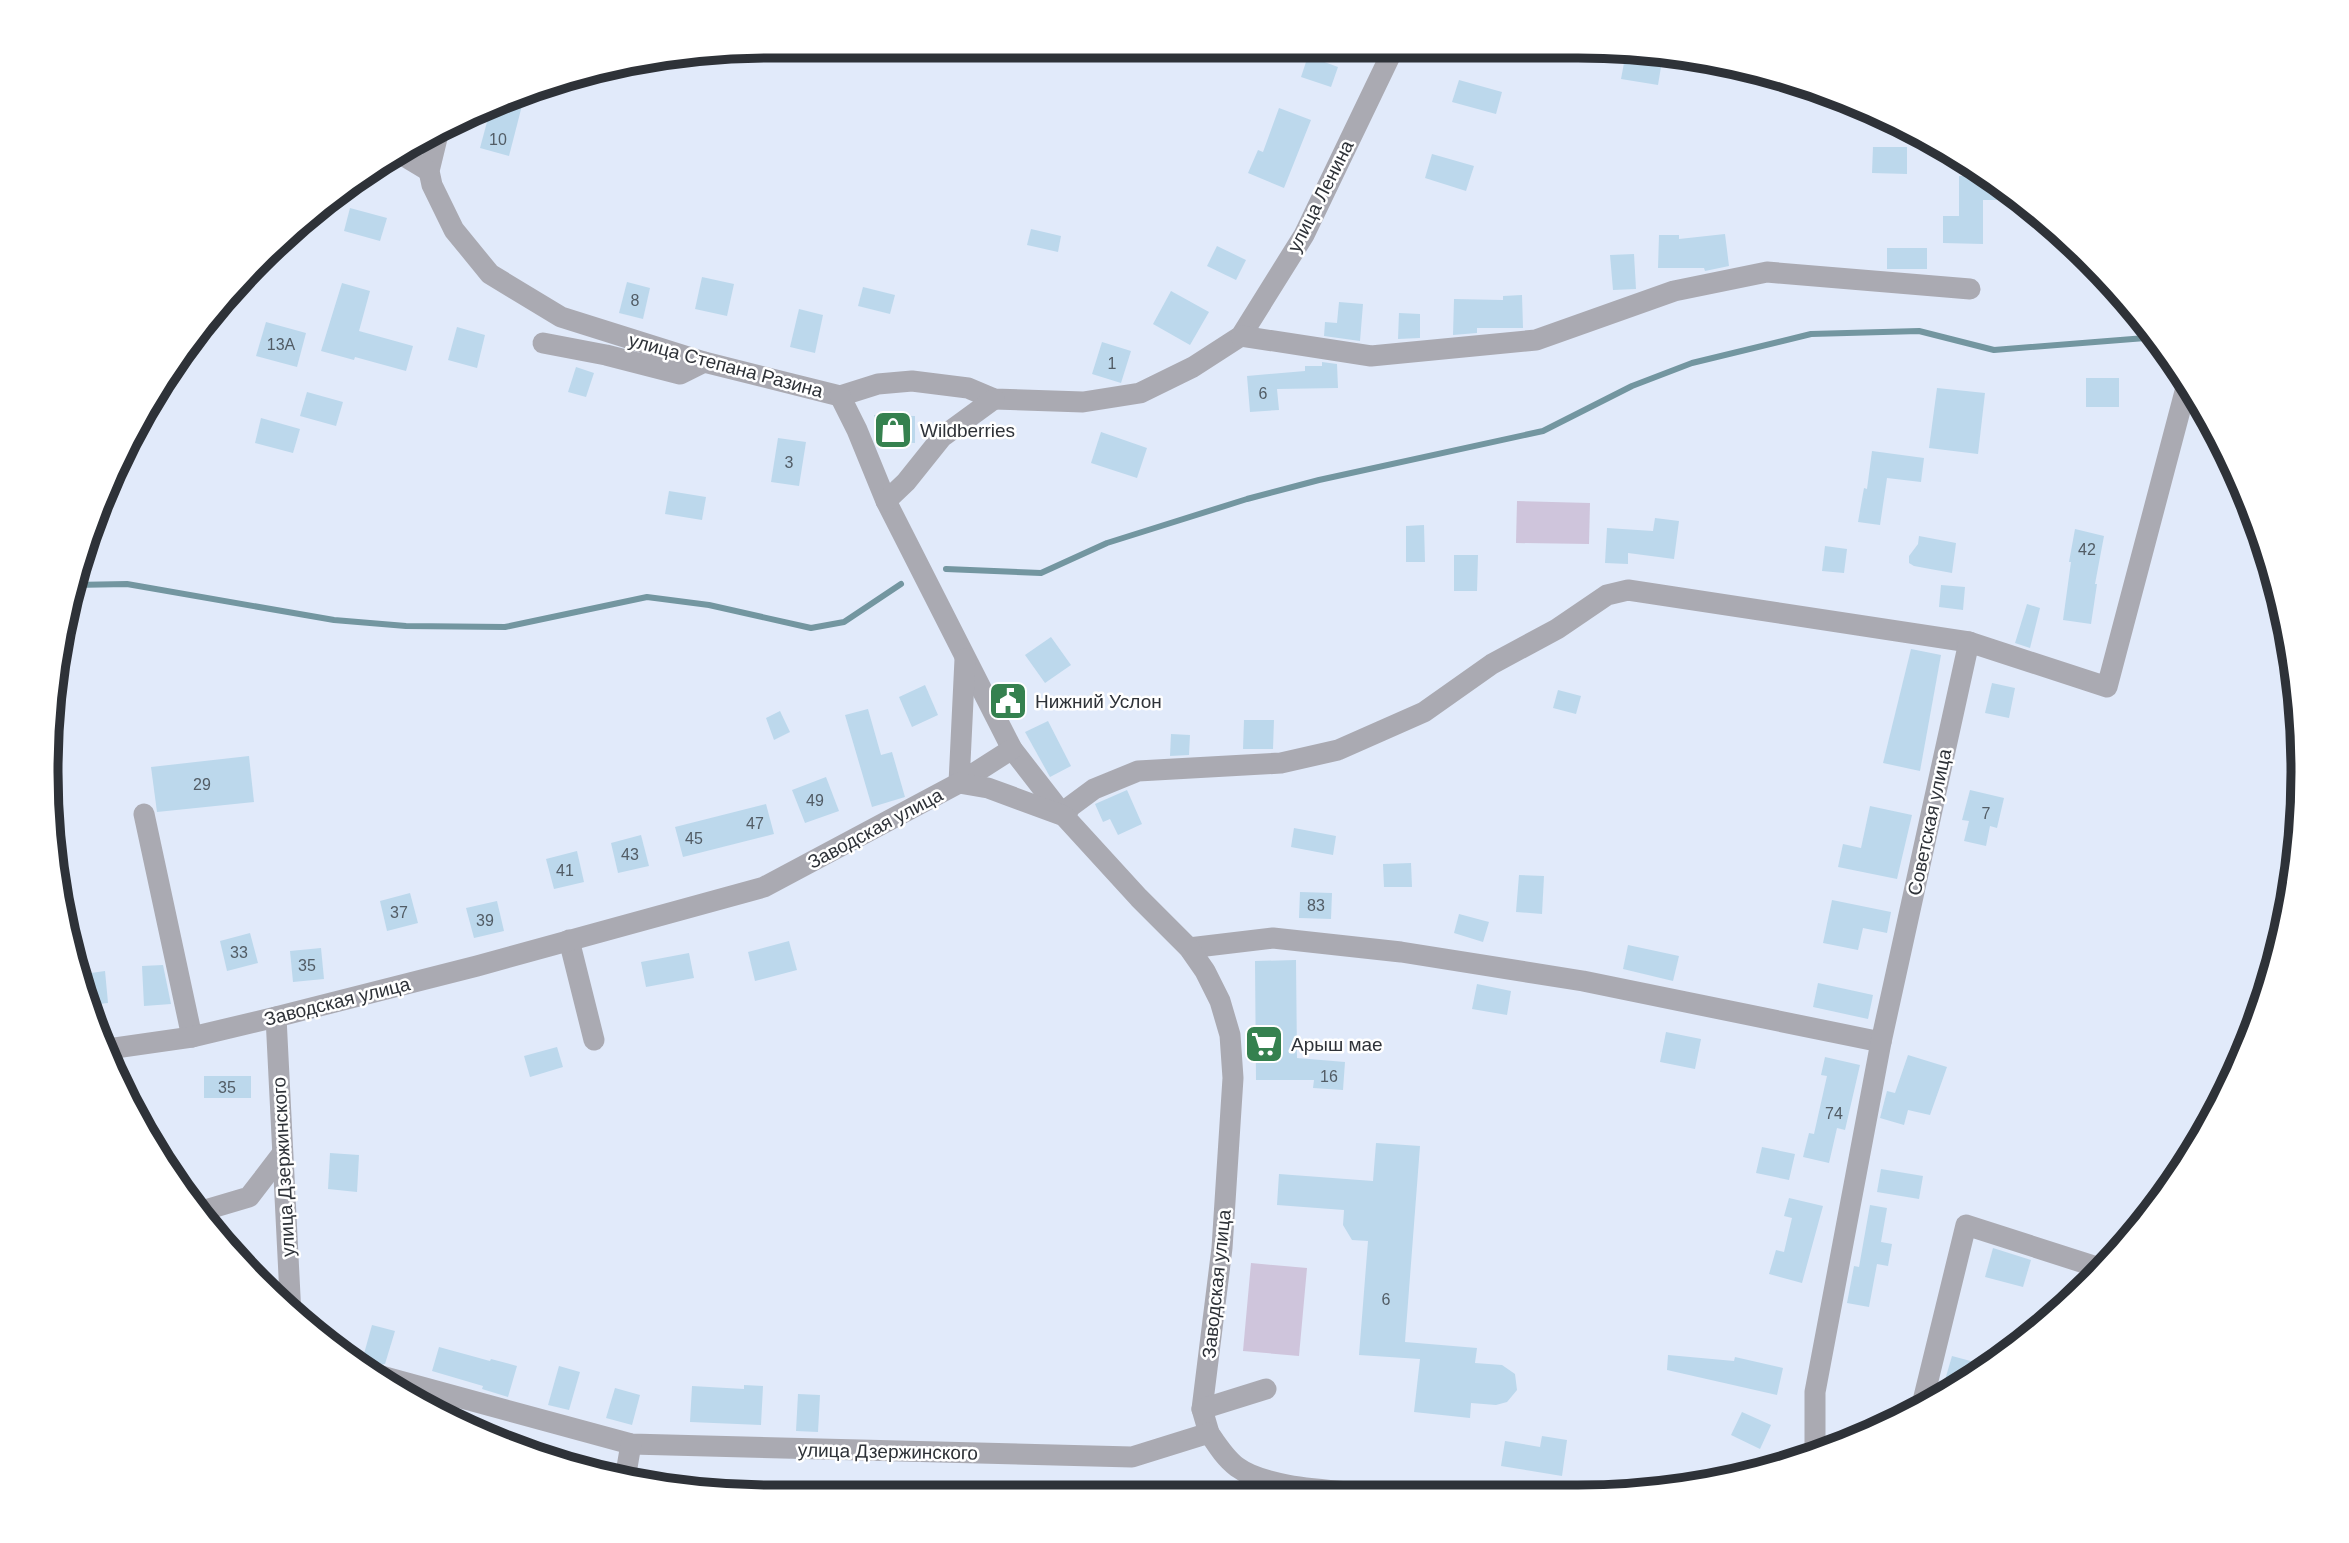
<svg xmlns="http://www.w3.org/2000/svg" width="2349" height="1543" font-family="Helvetica,sans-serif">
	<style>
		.pitch { fill: #cfc5dc }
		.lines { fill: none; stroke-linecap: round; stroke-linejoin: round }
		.stream { stroke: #7396a0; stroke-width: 6 }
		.building { fill: #bcd8ec }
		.path { stroke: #888e99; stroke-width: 3.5; stroke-dasharray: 3.5 5; stroke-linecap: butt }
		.minor { stroke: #aaaab2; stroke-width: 21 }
		.labels { text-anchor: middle; stroke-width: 5; stroke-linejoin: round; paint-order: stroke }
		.number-label { font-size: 16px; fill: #525c65 }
		.street-label { font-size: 19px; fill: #2e3238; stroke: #fff }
		.poi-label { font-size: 19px; fill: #2e3238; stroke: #fff; text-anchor: start }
		.rim { fill: none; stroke: #2e3238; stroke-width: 9 }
	</style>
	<rect width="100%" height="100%" fill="#e1eafa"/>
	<g class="pitch">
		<polygon points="1517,501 1590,503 1589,544 1516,543"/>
		<polygon points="1251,1263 1307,1268 1299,1356 1243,1351"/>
	</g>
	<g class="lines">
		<g class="stream">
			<polyline points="946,569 1041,573 1107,543 1247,499 1319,480 1543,431 1632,386 1692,363 1811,334 1919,331 1994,350 2158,337"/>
			<polyline points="73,585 127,584 334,620 406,626 505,627 647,597 709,605 811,628 844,622 901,584"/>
		</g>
	</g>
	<g class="building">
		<polygon points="1626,52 1663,55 1658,85 1621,79"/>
		<polygon points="1308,56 1338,67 1331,87 1301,77"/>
		<polygon points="1459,80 1502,92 1496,114 1452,102"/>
		<polygon points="526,90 509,156 480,148 491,107"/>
		<polygon points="1279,108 1311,120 1284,188 1248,173 1258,150 1263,152"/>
		<polygon points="1873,147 1907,147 1907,174 1872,173"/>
		<polygon points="1432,154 1474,166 1466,191 1425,178"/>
		<polygon points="1959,176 1982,176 1998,187 1998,200 1983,200 1983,244 1943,243 1943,216 1959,216"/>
		<polygon points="350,208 387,218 380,241 344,231"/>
		<polygon points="1031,229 1061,236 1058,252 1027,245"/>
		<polygon points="1725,234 1729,266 1705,271 1704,268 1658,268 1659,235 1679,235 1679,239"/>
		<polygon points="1217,246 1246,260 1236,280 1207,266"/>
		<rect x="1887" y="248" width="40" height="21"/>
		<polygon points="1634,254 1636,289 1613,290 1610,255"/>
		<polygon points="702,277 734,284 727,316 695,309"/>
		<polygon points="627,282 650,288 643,319 619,313"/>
		<polygon points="342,283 370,291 359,331 413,346 406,371 355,357 354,360 321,351"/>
		<polygon points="863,287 895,295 890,314 858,306"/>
		<polygon points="1171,291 1209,312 1190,345 1153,324"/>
		<polygon points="1522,295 1523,328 1477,328 1477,333 1453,335 1454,299 1503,300 1503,296"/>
		<polygon points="1339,302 1363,304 1360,341 1324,336 1325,322 1337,323"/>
		<polygon points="799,309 823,315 815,353 790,347"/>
		<polygon points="1399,313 1420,314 1420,338 1398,339"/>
		<polygon points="266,322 306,333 297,367 256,356"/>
		<polygon points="457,327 485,335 477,368 448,360"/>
		<polygon points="1102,342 1131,351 1121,383 1092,374"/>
		<polygon points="1322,362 1337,364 1338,388 1277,389 1279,410 1250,412 1247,376 1305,371 1305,366 1322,366"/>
		<polygon points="576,367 594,373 586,397 568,392"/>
		<rect x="2086" y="378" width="33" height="29"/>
		<polygon points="1937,388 1985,393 1978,454 1929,448"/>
		<polygon points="307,392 343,402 336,426 300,416"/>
		<polygon points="874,415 915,416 915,443 876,442 874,436"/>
		<polygon points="261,418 300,429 293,453 255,443"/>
		<polygon points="1101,432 1147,448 1137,478 1091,463"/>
		<polygon points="778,438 806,442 799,486 771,482"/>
		<polygon points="1872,451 1924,458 1921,482 1887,478 1880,525 1858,522 1864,488 1867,489"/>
		<polygon points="669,491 706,497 702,520 665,514"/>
		<polygon points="1655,518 1679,521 1674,559 1628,553 1628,564 1605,563 1607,528 1653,531"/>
		<polygon points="1424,525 1425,562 1406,562 1406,526"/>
		<polygon points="2075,529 2104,536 2095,584 2097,584 2091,624 2063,620 2071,562 2069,562"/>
		<polygon points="1919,536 1956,543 1952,573 1914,566 1909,563 1909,556 1918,544"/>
		<polygon points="1825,546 1847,549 1844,573 1822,571"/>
		<polygon points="1454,555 1478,555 1477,591 1454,591"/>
		<polygon points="1941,585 1965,587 1963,610 1939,607"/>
		<polygon points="2027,604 2040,608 2030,648 2015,643"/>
		<polygon points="1051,637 1071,665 1045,683 1025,655"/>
		<polygon points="1911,649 1941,655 1920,771 1883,763"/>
		<polygon points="1992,683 2015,688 2009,718 1985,713"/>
		<polygon points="925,685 938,715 912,727 899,697"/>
		<polygon points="1558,690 1581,696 1576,714 1553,708"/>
		<polygon points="868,709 881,755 892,752 905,797 872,807 845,715"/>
		<polygon points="780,711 790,732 774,740 766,718"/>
		<polygon points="1244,720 1274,720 1273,749 1243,749"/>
		<polygon points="1048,721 1071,766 1050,777 1025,732"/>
		<polygon points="1171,734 1190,735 1189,755 1170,756"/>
		<polygon points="249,756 254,802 157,812 151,767"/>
		<polygon points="826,777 839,811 805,823 792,790"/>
		<polygon points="1127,790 1142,824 1118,835 1110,819 1103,822 1095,804"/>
		<polygon points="1970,790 2004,798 1997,828 1990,826 1986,846 1964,841 1969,821 1962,820"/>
		<polygon points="766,804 774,834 683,857 675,827"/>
		<polygon points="1870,806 1912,815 1897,879 1838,867 1843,844 1861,848"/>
		<polygon points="1294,828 1336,836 1333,855 1291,847"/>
		<polygon points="641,835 649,866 618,873 611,843"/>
		<polygon points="577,851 584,882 554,889 546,859"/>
		<polygon points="1411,863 1412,887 1384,887 1383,864"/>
		<polygon points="1519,875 1544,876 1542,914 1516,912"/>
		<polygon points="1300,892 1332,893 1331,919 1299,918"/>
		<polygon points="410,893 418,923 387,931 380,901"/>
		<polygon points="1832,900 1891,912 1887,933 1863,928 1858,950 1823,943"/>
		<polygon points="497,901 504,931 474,938 466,908"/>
		<polygon points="1459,914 1489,922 1483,942 1454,933"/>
		<polygon points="250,933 258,963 227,971 220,941"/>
		<polygon points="789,941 797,970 755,981 748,952"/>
		<polygon points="1628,945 1679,956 1673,981 1623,969"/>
		<polygon points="321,948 324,979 293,982 290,951"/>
		<polygon points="689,953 694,978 646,987 641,962"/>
		<polygon points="1296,960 1297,1058 1345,1062 1343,1090 1313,1088 1314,1080 1256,1080 1255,961"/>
		<polygon points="163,965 171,1004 144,1006 142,966"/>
		<polygon points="105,971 108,1003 89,1005 77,975"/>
		<polygon points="1818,983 1873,995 1868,1019 1813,1007"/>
		<polygon points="1477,984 1511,991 1507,1015 1472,1009"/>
		<polygon points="1666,1032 1701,1039 1695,1069 1660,1062"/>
		<polygon points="557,1047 563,1067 530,1077 524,1056"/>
		<polygon points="1908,1055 1947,1067 1930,1115 1908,1110 1904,1125 1880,1118 1887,1091 1895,1093"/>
		<polygon points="1825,1057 1860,1065 1845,1130 1837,1128 1829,1163 1803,1157 1809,1133 1814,1134 1827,1076 1821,1075"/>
		<rect x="204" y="1076" width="47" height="22"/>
		<polygon points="1376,1143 1420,1146 1405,1342 1477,1348 1475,1363 1502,1365 1515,1374 1517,1390 1507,1402 1496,1405 1471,1403 1470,1418 1414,1412 1420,1359 1359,1355 1368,1241 1352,1240 1343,1225 1344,1210 1277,1205 1279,1174 1373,1181"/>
		<polygon points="1762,1147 1795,1154 1789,1180 1756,1173"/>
		<polygon points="330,1153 359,1155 357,1192 328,1189"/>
		<polygon points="1881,1169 1923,1176 1919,1199 1877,1192"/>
		<polygon points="1789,1198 1823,1206 1802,1283 1769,1274 1776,1250 1784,1252 1792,1218 1784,1216"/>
		<polygon points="1870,1205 1887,1208 1881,1242 1892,1244 1888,1266 1877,1264 1869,1307 1847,1303 1854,1266 1859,1267"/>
		<polygon points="1993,1248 2031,1260 2023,1287 1985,1277"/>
		<polygon points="372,1325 395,1331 385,1364 375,1365 362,1361"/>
		<polygon points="439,1347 490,1361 491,1359 517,1366 508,1397 482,1389 483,1386 432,1371"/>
		<polygon points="1668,1355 1734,1361 1735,1357 1783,1368 1777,1395 1667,1370"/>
		<polygon points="1952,1356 1978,1363 1974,1376 1940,1397"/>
		<polygon points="559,1366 580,1372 569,1410 548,1405"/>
		<polygon points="744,1385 763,1386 761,1425 690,1422 692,1386 744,1389"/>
		<polygon points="615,1388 640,1395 632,1425 606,1418"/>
		<polygon points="798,1394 820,1395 818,1432 796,1431"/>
		<polygon points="1742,1412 1771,1425 1760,1449 1731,1435"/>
		<polygon points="1542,1436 1567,1440 1562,1476 1501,1466 1505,1441 1540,1447"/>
	</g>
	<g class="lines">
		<polyline class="path" points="2263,1009 2266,1000"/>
		<g class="minor">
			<polyline points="438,134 429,171 432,185 454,230 490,274 561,317 704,362 840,396 878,384 912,381 968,388 994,399 1083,402 1140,393 1193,367 1241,336 1304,235 1392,52"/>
			<polyline points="399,153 429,171"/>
			<polyline points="1241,336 1371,356 1536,340 1674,291 1767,272 1970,289"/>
			<polyline points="543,343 606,355 680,374 704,362"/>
			<polyline points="840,396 857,430 886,501 1012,749 1064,816 1071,806 1094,789 1138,771 1281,763 1338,750 1424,712 1492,664 1557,629 1607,595 1628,590 1969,642"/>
			<polyline points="886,501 906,482 942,437 994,399"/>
			<polyline points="965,659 959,783 1012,749"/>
			<polyline points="144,814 192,1037"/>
			<polyline points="569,940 594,1040"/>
			<polyline points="1189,948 1273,938 1401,952 1583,981 1881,1042"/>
			<polyline points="276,1017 291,1316"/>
			<polyline points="108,1049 192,1037 276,1017 477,966 764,887 959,783 988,788 1064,816 1139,898 1189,948 1205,971 1220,1001 1230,1035 1233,1078 1222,1248 1202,1409 1209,1433"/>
			<polyline points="195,1213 249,1197 282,1154"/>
			<path d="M381,1376L631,1444L1132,1457L1209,1433C1217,1445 1225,1458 1237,1467C1268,1490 1341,1490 1380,1495"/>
			<polyline points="1202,1409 1266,1389"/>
			<polyline points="1921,1409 1966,1225 2103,1269"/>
			<polyline points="1815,1454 1815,1392 1881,1042 1969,642 2107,687 2187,384"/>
			<polyline points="625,1479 631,1444"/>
		</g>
	</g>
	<defs>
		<symbol id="shop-square" viewBox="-11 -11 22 22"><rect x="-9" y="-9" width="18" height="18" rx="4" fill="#35814f" stroke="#fff"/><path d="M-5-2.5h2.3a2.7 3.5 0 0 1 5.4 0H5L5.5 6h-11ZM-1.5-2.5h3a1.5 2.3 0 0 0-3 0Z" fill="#fff"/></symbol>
		<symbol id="civic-square" viewBox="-11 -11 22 22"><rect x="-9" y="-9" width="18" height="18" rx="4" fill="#35814f" stroke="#fff"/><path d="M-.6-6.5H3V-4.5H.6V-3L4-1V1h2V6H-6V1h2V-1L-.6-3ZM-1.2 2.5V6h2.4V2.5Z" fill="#fff"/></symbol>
		<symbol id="supermarket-square" viewBox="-11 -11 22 22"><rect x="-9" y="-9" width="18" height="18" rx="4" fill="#35814f" stroke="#fff"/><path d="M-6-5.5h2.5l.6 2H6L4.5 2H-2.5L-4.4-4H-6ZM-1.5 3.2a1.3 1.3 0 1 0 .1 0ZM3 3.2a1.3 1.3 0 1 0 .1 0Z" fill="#fff"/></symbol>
	</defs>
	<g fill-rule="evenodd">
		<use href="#shop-square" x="871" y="408" width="44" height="44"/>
		<use href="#civic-square" x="986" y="679" width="44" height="44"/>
		<use href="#supermarket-square" x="1242" y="1022" width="44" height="44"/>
	</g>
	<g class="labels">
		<g class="number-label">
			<text x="498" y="145">10</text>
			<text x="635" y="306">8</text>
			<text x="281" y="350">13А</text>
			<text x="1112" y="369">1</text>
			<text x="1263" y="399">6</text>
			<text x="789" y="468">3</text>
			<text x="2087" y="555">42</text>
			<text x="202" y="790">29</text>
			<text x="815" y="806">49</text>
			<text x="1986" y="819">7</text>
			<text x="755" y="829">47</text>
			<text x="694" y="844">45</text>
			<text x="630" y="860">43</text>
			<text x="565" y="876">41</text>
			<text x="1316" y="911">83</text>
			<text x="399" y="918">37</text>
			<text x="485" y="926">39</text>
			<text x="239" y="958">33</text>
			<text x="307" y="971">35</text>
			<text x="1329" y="1082">16</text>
			<text x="227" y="1093">35</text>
			<text x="1834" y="1119">74</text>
			<text x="1386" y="1305">6</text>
		</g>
		<g class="street-label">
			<text transform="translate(1320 196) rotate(-63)" y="7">улица Ленина</text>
			<text transform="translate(726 365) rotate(15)" y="7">улица Степана Разина</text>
			<text transform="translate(1929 822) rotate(-78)" y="7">Советская улица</text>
			<text transform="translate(875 828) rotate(-28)" y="7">Заводская улица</text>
			<text transform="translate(337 1001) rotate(-14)" y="7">Заводская улица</text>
			<text transform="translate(283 1167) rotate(-93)" y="7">улица Дзержинского</text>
			<text transform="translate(1216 1284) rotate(-84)" y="7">Заводская улица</text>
			<text transform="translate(888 1451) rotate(1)" y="7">улица Дзержинского</text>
		</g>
		<g class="poi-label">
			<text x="920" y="437">Wildberries</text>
			<text x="1035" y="708">Нижний Услон</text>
			<text x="1291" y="1051">Арыш мае</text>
		</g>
	</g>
	<path d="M0 0H2349V1543H0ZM771 58H1578A713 713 0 0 1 2291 771V772A713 713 0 0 1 1578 1485H771A713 713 0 0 1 58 772V771A713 713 0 0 1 771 58Z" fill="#fff" fill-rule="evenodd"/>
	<path class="rim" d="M771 58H1578A713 713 0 0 1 2291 771V772A713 713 0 0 1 1578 1485H771A713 713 0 0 1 58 772V771A713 713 0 0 1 771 58Z"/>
</svg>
